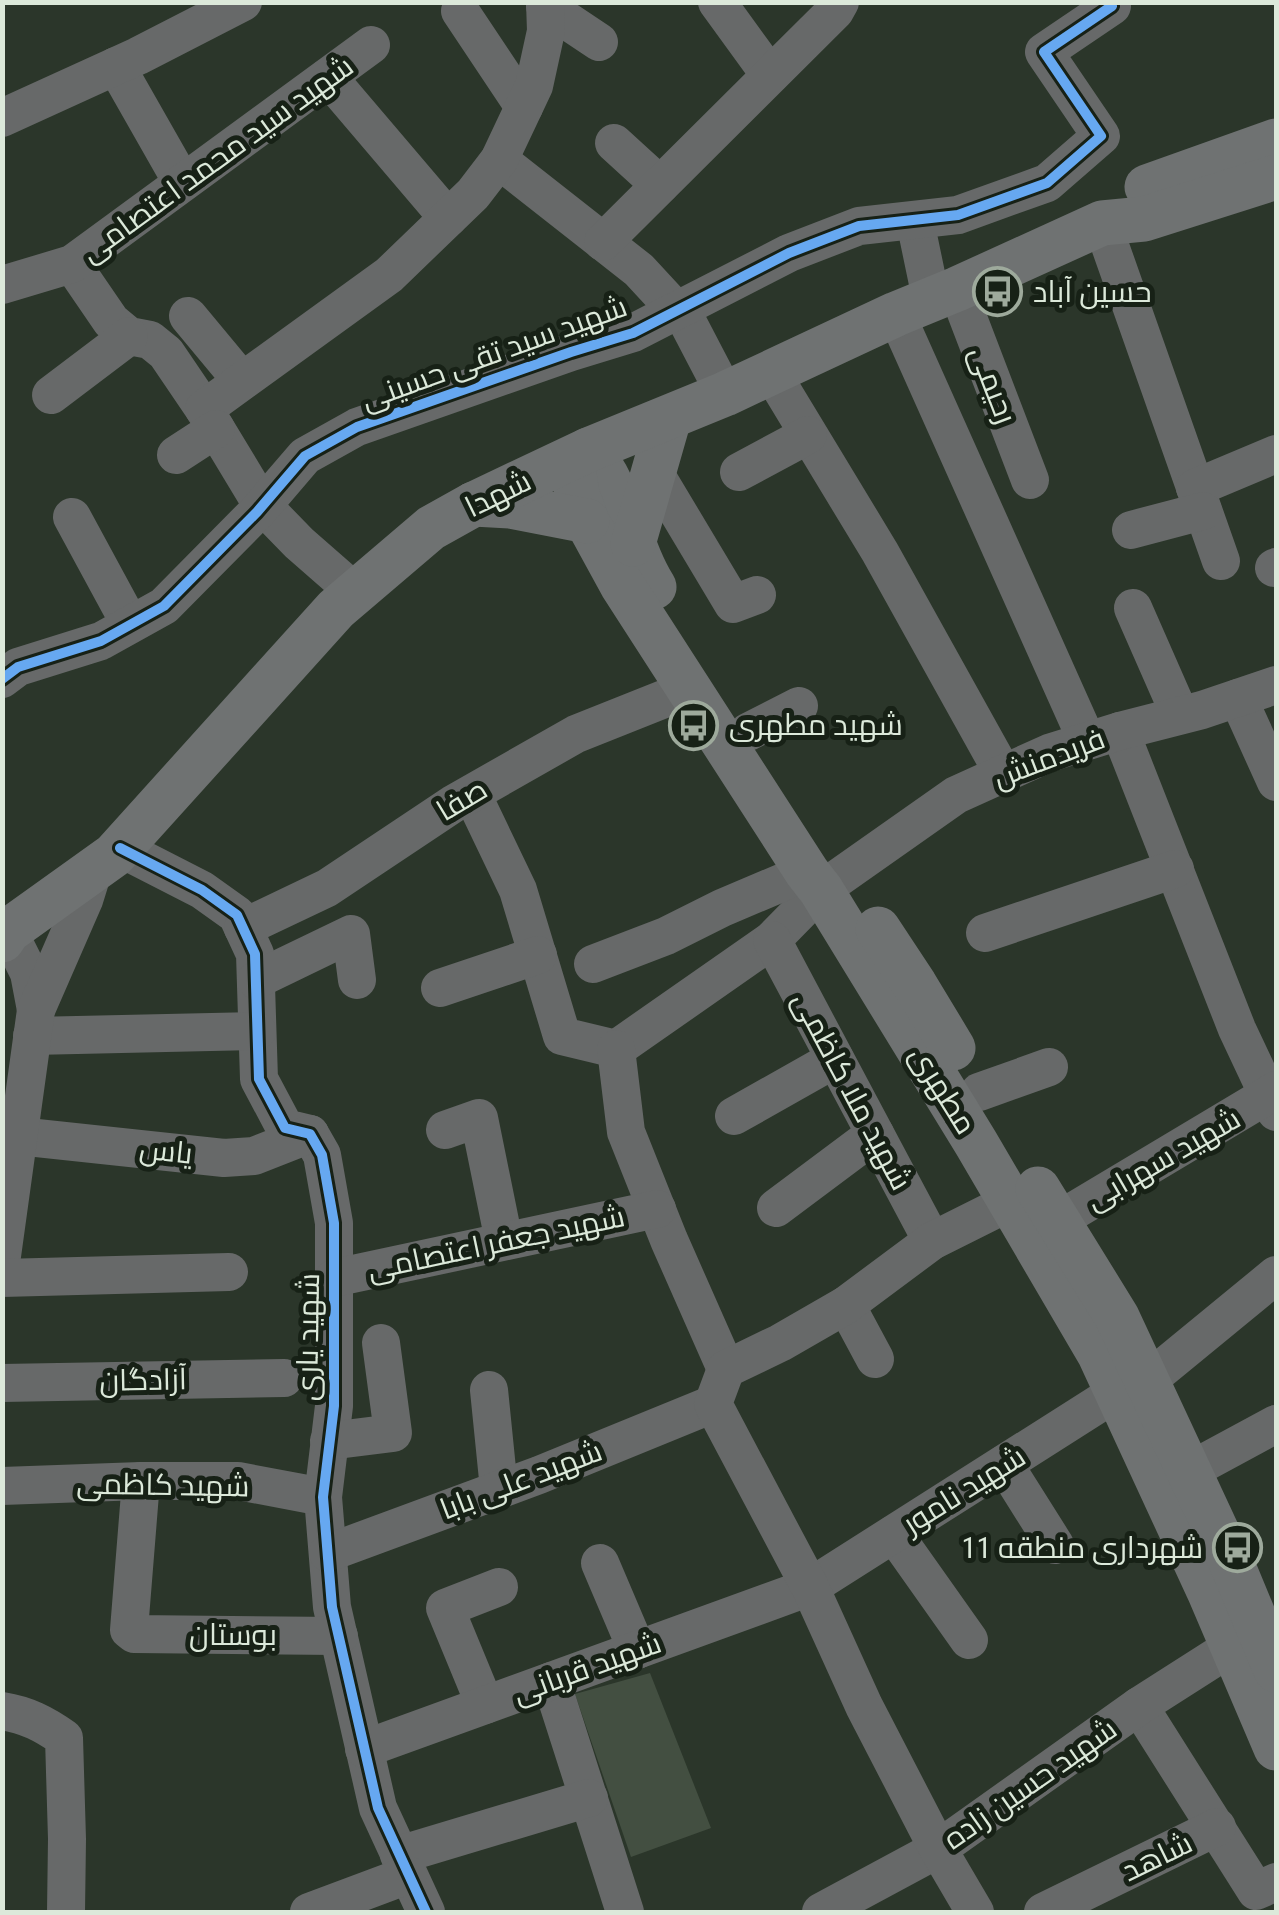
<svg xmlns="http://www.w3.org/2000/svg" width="1279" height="1915" font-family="'Roboto Condensed',Cairo,sans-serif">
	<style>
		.green { fill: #434f41 }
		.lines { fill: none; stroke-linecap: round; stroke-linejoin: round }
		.minor { stroke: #676969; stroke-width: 38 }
		.major { stroke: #6f7272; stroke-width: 45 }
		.cycleway-casing { stroke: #172116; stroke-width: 16 }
		.cycleway { stroke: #66a8f1; stroke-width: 10 }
		.labels { text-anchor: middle; stroke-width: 10; stroke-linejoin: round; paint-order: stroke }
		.street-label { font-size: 30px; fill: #dce9da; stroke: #172116 }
		.poi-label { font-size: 30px; fill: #dce9da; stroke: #172116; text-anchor: start }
	</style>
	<rect width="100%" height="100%" fill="#2b362a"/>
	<polygon class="green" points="650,1673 711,1828 631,1857 575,1694"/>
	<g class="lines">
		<g class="minor">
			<polyline points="717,2 770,75"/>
			<polyline points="545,6 599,42"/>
			<polyline points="460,11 524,107"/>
			<polyline points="116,66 182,182"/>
			<polyline points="328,77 448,218"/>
			<polyline points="2,118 138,56 243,2"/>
			<polyline points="614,143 660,185"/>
			<polyline points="499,160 639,270 688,323 725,394"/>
			<polyline points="915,221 931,298"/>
			<polyline points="1102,223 1221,561"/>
			<polyline points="603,242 835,11 840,2"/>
			<polyline points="72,264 111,321 129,336 150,340 166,353 204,409 262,505 299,543 355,592"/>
			<polyline points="2,285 72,264 371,45"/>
			<polyline points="957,289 1030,480"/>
			<polyline points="896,314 1087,741"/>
			<polyline points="188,316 242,381"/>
			<polyline points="771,372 880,552 1003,773"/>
			<polyline points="51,395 129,336"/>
			<polyline points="204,409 389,275 473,194 499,160 534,86 546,31 545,2"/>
			<polyline points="176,455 216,429"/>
			<polyline points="654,472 733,604 757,595"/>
			<polyline points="739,472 808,435"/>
			<polyline points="1195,488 1276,454"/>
			<polyline points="72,517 130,624"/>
			<polyline points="1131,530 1203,511"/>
			<polyline points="1274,568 1276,567"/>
			<polyline points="1133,608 1180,715"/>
			<polyline points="2,679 18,667 101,641 164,606 257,512 305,456 357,427 571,352 633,333 789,253 859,226 958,215 1047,183 1101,136 1044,52 1112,6"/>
			<polyline points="1238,698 1276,782"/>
			<polyline points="1120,731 1237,1029 1276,1112"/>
			<polyline points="748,732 799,706"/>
			<polyline points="472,794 518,890 562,1036 616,1049 772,940 821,890 956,795 1049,753 1120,731 1202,710 1276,685"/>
			<polyline points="120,848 202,890 237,915 255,954 259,1079 285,1128 310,1134 322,1155 334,1223 334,1406 323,1497 332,1607 378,1808 426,1912"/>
			<polyline points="243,928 327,888 453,804 576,734 689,689"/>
			<polyline points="8,931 29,973 36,1010"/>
			<polyline points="985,933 1175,869"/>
			<polyline points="772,940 932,1241"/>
			<polyline points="593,964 666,936 722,908 807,872"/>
			<polyline points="256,980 351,934 357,980"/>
			<polyline points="440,988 538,955"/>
			<polyline points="32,1036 257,1031"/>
			<polyline points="616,1049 626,1132 669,1240 726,1369"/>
			<polyline points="979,1092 1049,1067"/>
			<polyline points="734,1116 835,1059"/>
			<polyline points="445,1130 479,1118 504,1241"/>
			<polyline points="18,1136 224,1158 254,1156 310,1134"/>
			<polyline points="776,1208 875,1134"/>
			<polyline points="1057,1221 1276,1090"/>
			<polyline points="2,1256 36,1010 84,900 93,871"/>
			<polyline points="2,1278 229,1272"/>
			<polyline points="334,1278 657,1209"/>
			<polyline points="846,1305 875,1359"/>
			<polyline points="1147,1381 1276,1275"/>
			<polyline points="2,1383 284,1378"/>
			<polyline points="489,1390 499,1489"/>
			<polyline points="329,1441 393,1433 381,1343"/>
			<polyline points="1004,1464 1055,1545"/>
			<polyline points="1189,1471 1276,1424"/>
			<polyline points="141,1481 129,1630 134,1634 339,1636"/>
			<polyline points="2,1486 141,1481 238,1481 323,1497"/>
			<polyline points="894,1534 969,1640"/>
			<polyline points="328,1553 539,1475 713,1404"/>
			<polyline points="600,1563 637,1650"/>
			<polyline points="551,1681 625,1912"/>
			<polyline points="485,1705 445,1608 499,1587"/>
			<polyline points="1139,1706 1256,1891 1276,1882"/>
			<path d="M2,1711C27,1715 44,1724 64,1738L67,1839L66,1912"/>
			<polyline points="364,1749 810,1587 1117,1392"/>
			<polyline points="399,1855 589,1798"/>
			<polyline points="309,1912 408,1875"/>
			<polyline points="821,1912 938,1849 1139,1706 1233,1646"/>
			<polyline points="975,1912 938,1849 864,1706 810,1587 713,1404 726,1369 780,1343 846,1305 932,1241 1010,1202"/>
			<polyline points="1043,1912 1217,1827"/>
		</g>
		<g class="major">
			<polyline points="1147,187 1276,141"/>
			<path d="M588,450C623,488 627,544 654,587"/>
			<polyline points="575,457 574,474 577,494 587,521 622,585 807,872 821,890 976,1143 1100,1355 1209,1591 1276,1748"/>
			<polyline points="474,504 510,506 587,521"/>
			<polyline points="633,544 669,418"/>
			<polyline points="878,929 915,985 953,1048"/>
			<polyline points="2,940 8,931 114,855 336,609 431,528 474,504 588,450 725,394 896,314 957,289 1102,223 1144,219 1276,177"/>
			<polyline points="1038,1189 1117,1317 1232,1564 1276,1670"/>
		</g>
		<defs>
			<g id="cycleway">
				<polyline points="2,679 18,667 101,641 164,606 257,512 305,456 357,427 571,352 633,333 789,253 859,226 958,215 1047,183 1101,136 1044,52 1112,6"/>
				<polyline points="120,848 202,890 237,915 255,954 259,1079 285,1128 310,1134 322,1155 334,1223 334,1406 323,1497 332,1607 378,1808 426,1912"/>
			</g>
		</defs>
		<use href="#cycleway" class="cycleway-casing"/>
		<use href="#cycleway" class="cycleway"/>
	</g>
	<defs>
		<symbol id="bus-ring" viewBox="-11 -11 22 22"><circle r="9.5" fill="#172116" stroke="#9eaa9c" stroke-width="1.5"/><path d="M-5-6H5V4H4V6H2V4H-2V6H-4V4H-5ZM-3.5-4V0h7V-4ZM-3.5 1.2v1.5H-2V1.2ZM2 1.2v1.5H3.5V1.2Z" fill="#9eaa9c"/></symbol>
	</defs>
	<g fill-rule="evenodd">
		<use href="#bus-ring" x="970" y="264" width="55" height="55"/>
		<use href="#bus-ring" x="666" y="698" width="55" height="55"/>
		<use href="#bus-ring" x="1210" y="1520" width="55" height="55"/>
	</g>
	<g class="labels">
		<g class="street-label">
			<text transform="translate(217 159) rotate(-36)" y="10">شهید سید محمد اعتصامی</text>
			<text transform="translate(494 353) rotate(-20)" y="10">شهید سید تقی حسینی</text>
			<text transform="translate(993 385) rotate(69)" y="10">رحیمی</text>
			<text transform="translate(498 494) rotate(-26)" y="10">شهدا</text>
			<text transform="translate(1049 758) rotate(-21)" y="10">فریدمنش</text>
			<text transform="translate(462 800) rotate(-31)" y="10">صفا</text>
			<text transform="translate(943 1090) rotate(58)" y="10">مطهری</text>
			<text transform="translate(852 1091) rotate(62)" y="10">شهید ملا کاظمی</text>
			<text transform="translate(166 1151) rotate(6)" y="10">یاس</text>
			<text transform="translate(1163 1159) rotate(-30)" y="10">شهید سهرابی</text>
			<text transform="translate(496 1243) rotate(-12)" y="10">شهید جعفر اعتصامی</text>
			<text transform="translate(308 1337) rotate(-89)" y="10">شهید یاری</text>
			<text transform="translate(143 1380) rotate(-1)" y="10">آزادگان</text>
			<text transform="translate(521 1480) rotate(-21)" y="10">شهید علی بابا</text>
			<text transform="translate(163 1485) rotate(1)" y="10">شهید کاظمی</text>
			<text transform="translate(964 1490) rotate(-32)" y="10">شهید نامور</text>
			<text x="233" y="1645">بوستان</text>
			<text transform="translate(587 1668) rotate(-20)" y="10">شهید قربانی</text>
			<text transform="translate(1030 1784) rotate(-35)" y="10">شهید حسین زاده</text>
			<text transform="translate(1157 1857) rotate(-26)" y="10">شاهد</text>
		</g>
		<g class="poi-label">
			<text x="1033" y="302">حسین آباد</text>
			<text x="729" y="735">شهید مطهری</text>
			<text x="1203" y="1558" text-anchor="end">شهرداری منطقه 11</text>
		</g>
	</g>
	<rect width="1279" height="1915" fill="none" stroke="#dce9da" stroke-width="10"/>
</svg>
